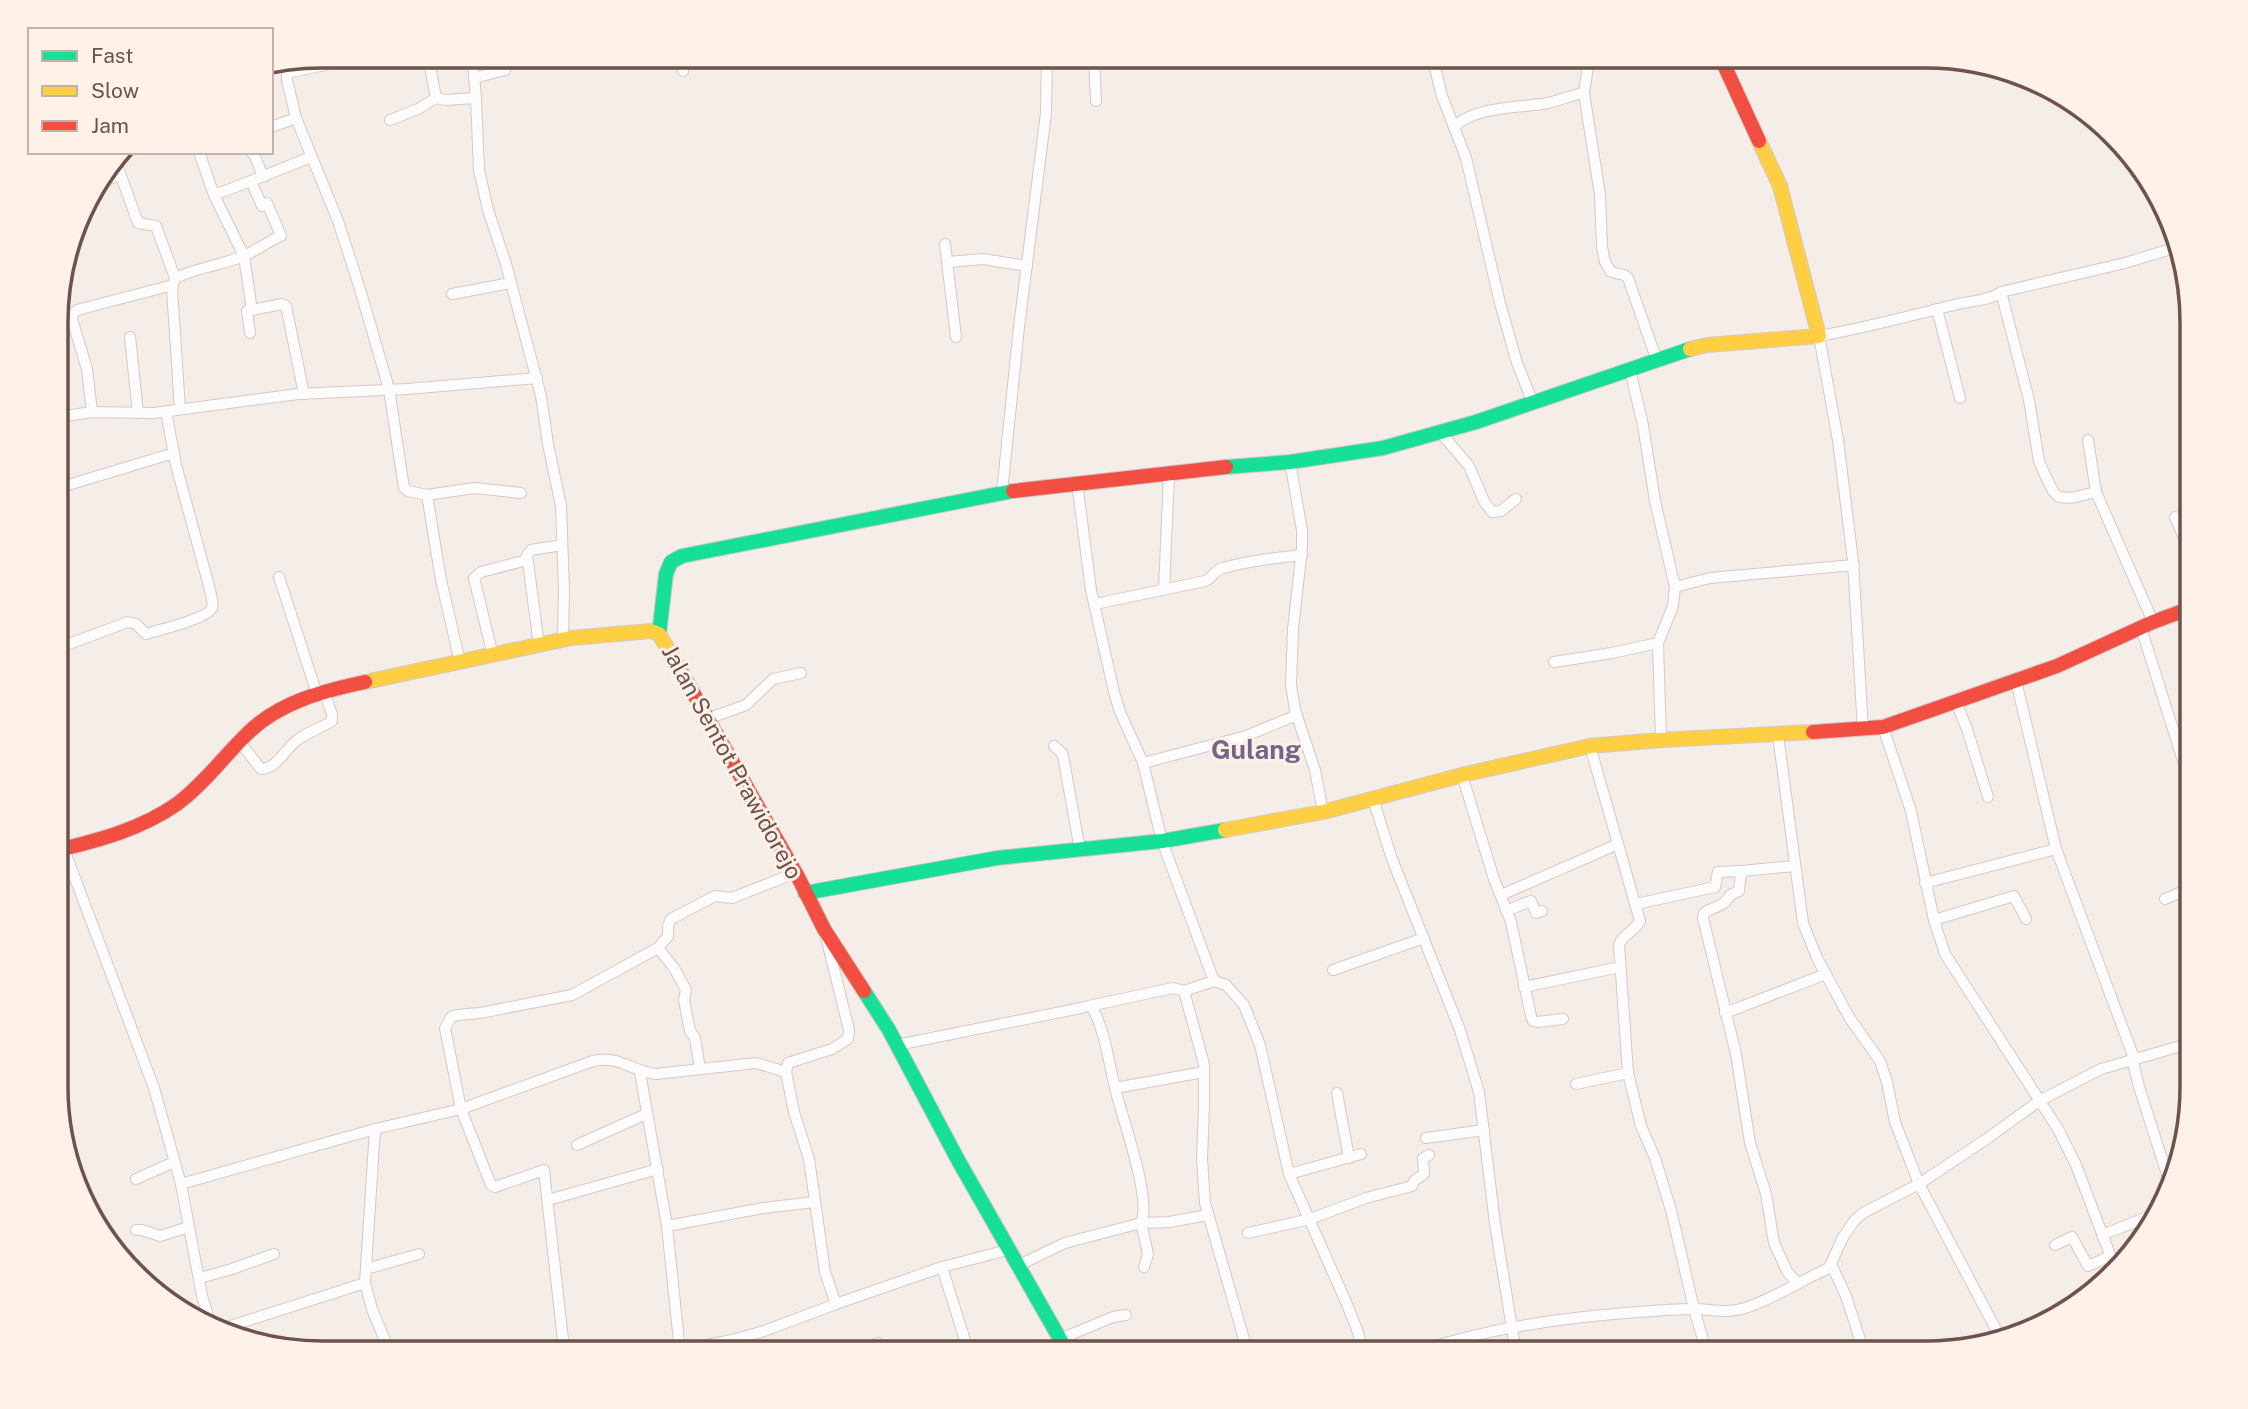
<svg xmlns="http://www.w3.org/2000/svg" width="2248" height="1409" font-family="'Public Sans',sans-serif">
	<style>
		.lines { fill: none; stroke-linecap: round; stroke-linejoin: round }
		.street-casing { stroke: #d3cac6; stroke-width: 12 }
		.fast-casing { stroke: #d2c8c4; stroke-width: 16 }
		.slow-casing { stroke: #d2c8c4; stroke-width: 16 }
		.jam-casing { stroke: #d2c8c4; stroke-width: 16 }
		.street { stroke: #fdfcfc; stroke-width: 10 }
		.fast { stroke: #16e098; stroke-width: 14 }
		.slow { stroke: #ffcf43; stroke-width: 14 }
		.jam { stroke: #f24e42; stroke-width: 14 }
		.labels { text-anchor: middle; stroke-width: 6; stroke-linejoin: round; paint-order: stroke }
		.street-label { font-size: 23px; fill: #6e524c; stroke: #fdf1e8 }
		.quarter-label { font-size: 26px; font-weight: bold; fill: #77648b; stroke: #fdf1e8 }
		.rim { fill: none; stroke: #6e524c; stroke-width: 3.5 }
	</style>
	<rect width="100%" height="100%" fill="#f4ede8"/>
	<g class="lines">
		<defs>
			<g id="street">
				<polyline points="368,56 287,73 287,80 296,118 338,221 360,289 389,389 404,488 408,491 427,495 441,580 460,662"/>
				<polyline points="428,56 436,98 445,100 476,98 479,170 488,210 506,264 541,396 548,444 561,506 564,590 563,640"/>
				<polyline points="681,56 683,71"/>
				<polyline points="1090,56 1094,60 1096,101"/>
				<polyline points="1432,56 1442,96 1466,158 1500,303 1517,363 1533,403"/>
				<polyline points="1598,56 1589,60 1584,93 1600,195 1602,247 1605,262 1611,272 1624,275 1628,278 1656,358"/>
				<polyline points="473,64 476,98"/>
				<polyline points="474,78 505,70 506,59"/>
				<polyline points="390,120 418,109 436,98"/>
				<polyline points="271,127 296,118"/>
				<path d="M1454,127C1474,106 1520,108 1548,103C1560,100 1571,95 1584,93"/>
				<polyline points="251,152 255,156 263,177"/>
				<polyline points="116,162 138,223 156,226 175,278"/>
				<polyline points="102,181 121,175"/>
				<polyline points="214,195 251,181"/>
				<polyline points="945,244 956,337"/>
				<polyline points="948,262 983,259 1027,266"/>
				<polyline points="2001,292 2125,263 2174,248"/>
				<polyline points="452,294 511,283"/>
				<polyline points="1937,309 1960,398"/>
				<polyline points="252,310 282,304 286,306 304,394"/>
				<path d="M250,333L247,311L252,310L244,256C257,250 267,242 281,236L267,203L262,206L251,181L311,157"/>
				<polyline points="130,337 138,413"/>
				<polyline points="1630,370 1643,425 1655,501 1675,587 1673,606 1658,643 1661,740"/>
				<polyline points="2187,388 2191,405"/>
				<path d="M180,409L172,289L175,278C197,268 221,265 244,256L214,195L199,152"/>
				<polyline points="92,412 87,369 72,319 73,314 77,310 173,285"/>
				<polyline points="58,417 92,412 154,413 298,394 407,389 537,378"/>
				<polyline points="1440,432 1469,466 1484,501 1492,512 1501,511 1516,499"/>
				<polyline points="2088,440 2096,492"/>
				<polyline points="1290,462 1302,530 1302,548 1293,629 1291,685 1295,710 1315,770 1323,812"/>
				<polyline points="1077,483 1091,590 1114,692 1120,712 1143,763 1162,841 1214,981 1184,991 1204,1064 1204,1105 1202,1159 1205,1203 1248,1353"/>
				<polyline points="58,488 174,453"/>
				<polyline points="1002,492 1019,327 1046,113 1047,56"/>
				<polyline points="427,495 474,488 521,493"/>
				<polyline points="2175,517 2191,554"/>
				<polyline points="279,577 317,694"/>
				<polyline points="1675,587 1710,578 1854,565"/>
				<polyline points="1164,589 1169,474"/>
				<path d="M1095,604L1205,581C1213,578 1214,570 1223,568C1248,561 1275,558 1302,555"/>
				<polyline points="2141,628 2191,786"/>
				<polyline points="539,645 527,555 531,550 562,545"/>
				<path d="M58,648L128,622L136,624L146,634C158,630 207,619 212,608C214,602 210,592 209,586L176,465L166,411"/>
				<polyline points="493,656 474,578 481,572 527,560"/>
				<polyline points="1554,662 1612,653 1658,643"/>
				<polyline points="2016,681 2056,849 2134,1058"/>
				<polyline points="1956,702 1967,729 1988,797"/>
				<polyline points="707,719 746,705 773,679 801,673"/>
				<polyline points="1883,727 1911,811 1934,920 1945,954 2058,1129 2076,1165 2114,1265"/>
				<path d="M1863,730L1853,561L1838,440L1819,336C1865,328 1909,316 1954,305C1968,301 1990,301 2001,292L2029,400L2039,461L2044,473L2053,491L2059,497L2071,498L2096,492L2153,622"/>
				<polyline points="1778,735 1803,923 1817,958 1849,1017 1880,1061 1887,1082 1895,1122 1919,1184 1999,1335"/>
				<path d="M239,741L261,769C276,769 285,750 296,741C307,732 321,728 332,721V714L324,692"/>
				<polyline points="1054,746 1062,753 1064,761 1080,850"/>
				<path d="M1590,746L1640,921C1634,932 1623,934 1619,945L1628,1073L1641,1126L1655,1158L1671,1210L1694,1309L1707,1353"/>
				<polyline points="1143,763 1246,736 1297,715"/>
				<polyline points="1462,775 1494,879 1511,922 1531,1016 1533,1021 1537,1022 1563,1019"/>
				<polyline points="1373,799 1392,859 1460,1030 1479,1092 1495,1224 1516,1353"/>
				<polyline points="58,826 64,849 154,1088 181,1184 202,1296 211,1325"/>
				<path d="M1795,866L1741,871L1739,891L1730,895C1725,907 1714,906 1704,913L1703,918L1736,1054L1750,1143L1766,1194L1774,1243L1787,1271L1797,1283"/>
				<polyline points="1925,883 2056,849"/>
				<polyline points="1501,895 1618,844"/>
				<polyline points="2165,899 2191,888"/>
				<polyline points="1636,904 1715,887 1718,872 1741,871"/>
				<polyline points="1506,911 1531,901 1536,913 1542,911"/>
				<polyline points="1934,920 2014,896 2026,919"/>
				<polyline points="658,948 674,968 686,990 684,1000 690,1031 695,1038 700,1069"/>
				<polyline points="1333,970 1424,938"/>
				<polyline points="1214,981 1226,985 1244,1005 1260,1045 1289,1174 1346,1302 1358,1332 1363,1353"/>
				<polyline points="1524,987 1620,967"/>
				<polyline points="1089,1006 1173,988 1184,991"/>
				<polyline points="1725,1013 1826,974"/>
				<path d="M897,1045L1081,1008L1089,1006L1093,1009C1106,1034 1109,1065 1116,1092C1123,1120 1152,1200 1141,1223L1065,1243L1017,1266"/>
				<polyline points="2132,1058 2139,1087 2171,1187"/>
				<polyline points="640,1072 667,1226 680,1351"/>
				<polyline points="1576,1084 1628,1073"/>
				<polyline points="1115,1088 1204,1072"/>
				<polyline points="1337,1093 1349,1158"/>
				<polyline points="1426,1138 1484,1130"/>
				<polyline points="577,1145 646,1114"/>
				<polyline points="1289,1174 1361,1154"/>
				<polyline points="136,1179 174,1162"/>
				<polyline points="181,1184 375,1129"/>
				<polyline points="548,1200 658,1169"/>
				<polyline points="667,1226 764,1208 814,1202"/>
				<polyline points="136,1230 142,1230 160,1236 189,1227"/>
				<polyline points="1248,1233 1310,1219 1366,1198 1412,1186 1414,1181 1424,1174 1423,1158 1429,1155"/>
				<polyline points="2102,1235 2158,1213"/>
				<polyline points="2055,1245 2072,1237 2088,1266 2110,1256"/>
				<polyline points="1831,1264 1846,1296 1864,1352"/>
				<polyline points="942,1267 969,1353"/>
				<polyline points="1144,1267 1148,1254 1141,1223 1169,1222 1208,1215"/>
				<polyline points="366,1269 419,1254"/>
				<polyline points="200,1278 232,1269 274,1254"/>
				<polyline points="836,1304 942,1267 1008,1250"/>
				<polyline points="221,1329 365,1283"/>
				<polyline points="1060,1339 1113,1317 1126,1315"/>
				<polyline points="878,1343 880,1353"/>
				<path d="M390,1353L372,1309L365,1283L375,1129L461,1109L593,1061C621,1055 629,1071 656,1074L756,1063L786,1072"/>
				<polyline points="568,1353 563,1340 544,1170 495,1187 491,1185 461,1109 445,1028 451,1017 457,1015 480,1013 572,995 658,948 668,936 668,926 671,919 715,896 732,898 795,873"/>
				<polyline points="668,1353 732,1340 764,1331 836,1304 825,1272 809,1159 794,1112 786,1072 788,1063 832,1049 848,1039 849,1030 826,937"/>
				<path d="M1413,1353C1483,1329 1565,1317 1639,1312C1656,1311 1674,1309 1692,1309C1711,1309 1726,1314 1745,1308C1773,1299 1800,1281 1827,1269L1831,1264L1842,1239L1854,1221L1863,1213L1919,1184L1988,1138L2039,1101L2101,1069L2191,1043"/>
			</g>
			<g id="fast">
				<polyline points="1226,467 1290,462 1383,448 1476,422 1690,349"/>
				<polyline points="659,634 666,574 671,562 682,556 1013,491"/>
				<polyline points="805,893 997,858 1162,841 1225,830"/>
				<polyline points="864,991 889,1030 958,1160 1068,1353"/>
			</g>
			<g id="slow">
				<polyline points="1690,349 1707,345 1819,336 1780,186 1759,141"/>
				<polyline points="365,682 571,638 651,631 659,634 675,661"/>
				<polyline points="1225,830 1323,812 1466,774 1590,746 1661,740 1813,732"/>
			</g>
			<g id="jam">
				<polyline points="1720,56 1759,141"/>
				<polyline points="1013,491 1226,467"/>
				<polyline points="675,661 798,877 824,929 864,991"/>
				<polyline points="1813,732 1883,727 2057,666 2153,622 2191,608"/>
				<path d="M58,850C100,840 141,829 177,804C204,784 224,756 249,732C280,702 323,691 365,682"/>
			</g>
		</defs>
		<use href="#street" class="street-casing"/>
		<use href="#fast" class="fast-casing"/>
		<use href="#slow" class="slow-casing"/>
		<use href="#jam" class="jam-casing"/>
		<use href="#street" class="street"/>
		<use href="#fast" class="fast"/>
		<use href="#slow" class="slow"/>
		<use href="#jam" class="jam"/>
	</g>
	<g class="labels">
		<g class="street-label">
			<text transform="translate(732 762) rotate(61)" y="8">Jalan Sentot Prawidorejo</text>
		</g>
		<g class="quarter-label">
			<text x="1256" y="759">Gulang</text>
		</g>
	</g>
	<path d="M0 0H2248V1409H0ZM322 68H1926A254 254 0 0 1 2180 322V1087A254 254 0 0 1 1926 1341H322A254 254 0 0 1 68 1087V322A254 254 0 0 1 322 68Z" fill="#fdf1e8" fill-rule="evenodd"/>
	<path class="rim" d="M322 68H1926A254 254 0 0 1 2180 322V1087A254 254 0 0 1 1926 1341H322A254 254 0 0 1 68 1087V322A254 254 0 0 1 322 68Z"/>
	<rect x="28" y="28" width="245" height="126" fill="#fdf1e8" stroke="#c4b1aa" stroke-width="2"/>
	<rect x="42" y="51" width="35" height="10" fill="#16e098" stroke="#c4b1aa" stroke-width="2"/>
	<text x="91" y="63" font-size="21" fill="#6e524c">Fast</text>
	<rect x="42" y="86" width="35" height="10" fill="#ffcf43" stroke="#c4b1aa" stroke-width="2"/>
	<text x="91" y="98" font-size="21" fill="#6e524c">Slow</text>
	<rect x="42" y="121" width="35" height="10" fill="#f24e42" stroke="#c4b1aa" stroke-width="2"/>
	<text x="91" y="133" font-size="21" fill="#6e524c">Jam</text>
</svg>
